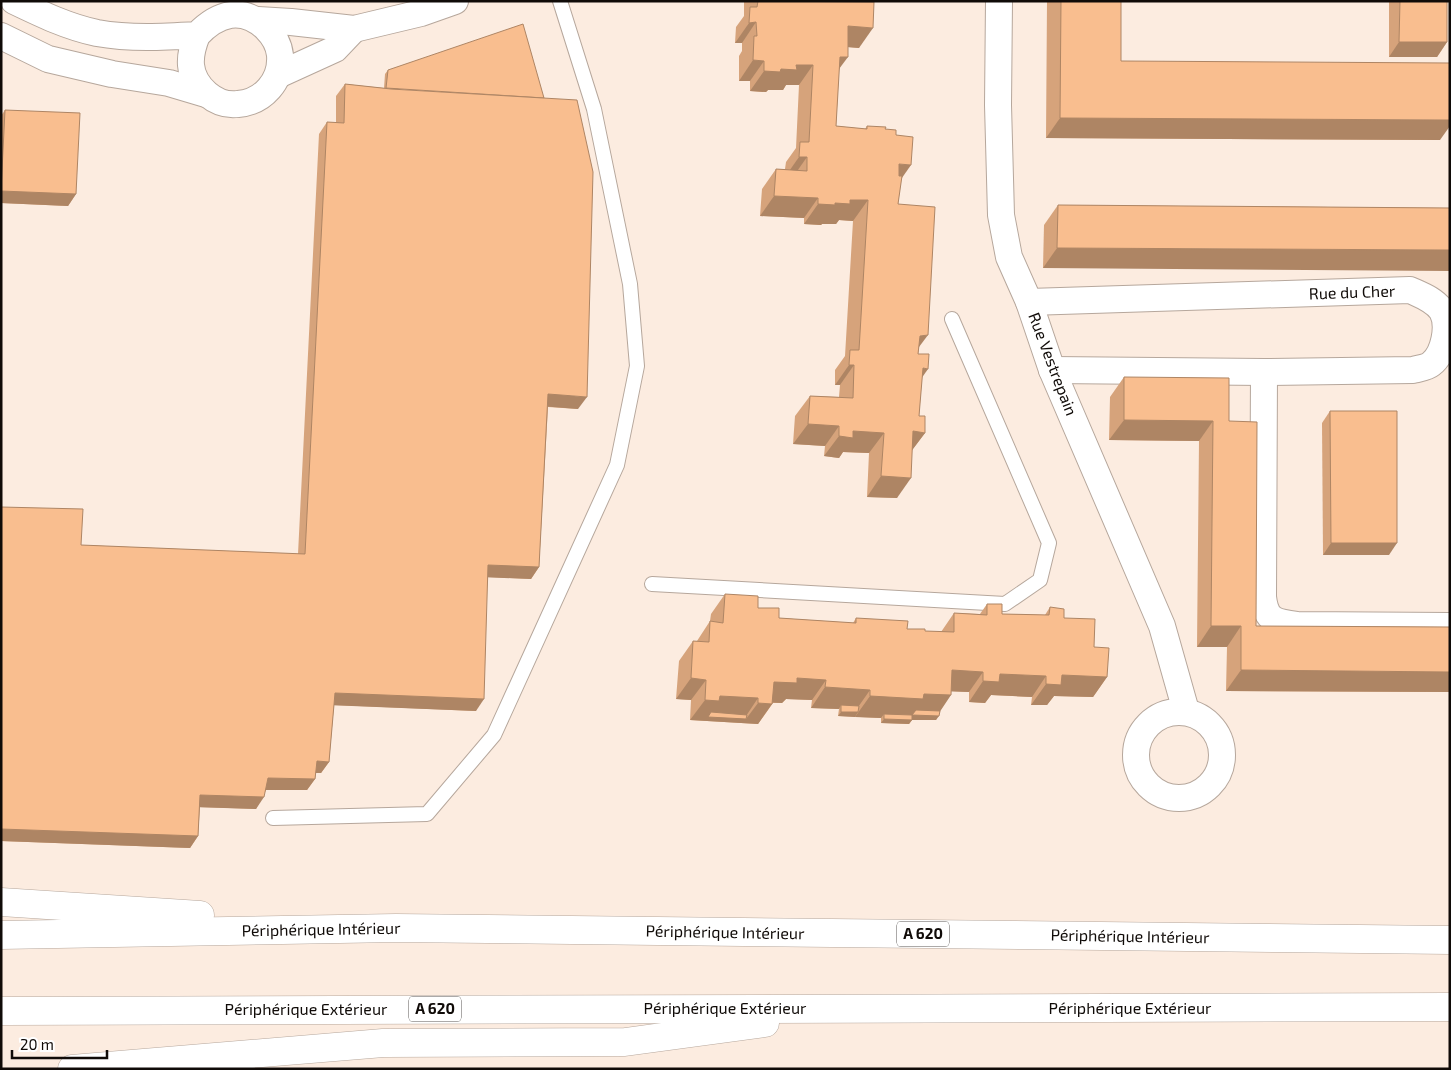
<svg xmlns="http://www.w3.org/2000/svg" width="1451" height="1070" font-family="'Exo 2',sans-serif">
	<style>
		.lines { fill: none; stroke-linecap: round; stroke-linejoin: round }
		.service-casing { stroke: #b6a79c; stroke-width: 16 }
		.minor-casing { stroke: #b6a79c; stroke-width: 28 }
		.motorway-casing { stroke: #b6a79c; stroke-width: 29 }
		.service { stroke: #fff; stroke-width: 14 }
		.minor { stroke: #fff; stroke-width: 26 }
		.motorway { stroke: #fff; stroke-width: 28 }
		.wall { fill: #d6a37b }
		.shaded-wall { fill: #ae8564 }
		.building { fill: #f9be8f; stroke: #ae8564 }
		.labels { text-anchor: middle; stroke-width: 4.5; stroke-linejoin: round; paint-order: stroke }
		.shield { fill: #fff; stroke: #585452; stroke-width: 1 }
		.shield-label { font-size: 15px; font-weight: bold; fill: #100b08 }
		.street-label { font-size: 16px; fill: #100b08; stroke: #fff }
	</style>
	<rect width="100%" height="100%" fill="#fcece0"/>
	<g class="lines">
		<defs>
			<g id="service">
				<polyline points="652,584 1005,604 1040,580 1049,543 952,319"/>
				<polyline points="273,818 427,814 494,735 617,465 637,366 630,284 594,109 560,1"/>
			</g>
			<g id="minor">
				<path d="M14,1C41,14 68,27 97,33C130,39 164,37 197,35C218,13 242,6 266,28C273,35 279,45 280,55C282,81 263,102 238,104C216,107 193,87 191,65C190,54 193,45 197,35"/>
				<polyline points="999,1 998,105 1001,215 1009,257 1029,302 1052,370 1162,626 1186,711"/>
				<polyline points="258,20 291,22 354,29 421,13 455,1"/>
				<polyline points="1,36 48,59 112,74 169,83 206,94"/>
				<polyline points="278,75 335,49 354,29"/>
				<path d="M1029,302L1410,290C1421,295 1435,300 1442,311C1450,326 1444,354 1431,364C1426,368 1419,368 1413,370L1264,372L1052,370"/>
				<path d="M1264,372L1263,597C1266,621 1275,622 1297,625L1450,626"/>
				<circle cx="1179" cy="755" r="43"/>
			</g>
			<g id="motorway">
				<polyline points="1,902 200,915"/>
				<polyline points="1,935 396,928 1450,940"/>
				<polyline points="1,1011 1450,1007"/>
				<polyline points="72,1069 383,1043 625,1042 765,1023"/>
			</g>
		</defs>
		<use href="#service" class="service-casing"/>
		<use href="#minor" class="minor-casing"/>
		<use href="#motorway" class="motorway-casing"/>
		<use href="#service" class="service"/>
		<use href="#minor" class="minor"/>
		<use href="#motorway" class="motorway"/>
	</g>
	<g class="wall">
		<polygon points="744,1 874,2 859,48 848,47 839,70 836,126 865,129 867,126 885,129 896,135 901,180 898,204 919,348 918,354 922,377 919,416 925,433 912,450 897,498 867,497 869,453 843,452 839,458 824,456 825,446 793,444 795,416 810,396 839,397 840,385 835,385 835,370 845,356 853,221 839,220 836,224 822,224 821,225 804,224 804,218 760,216 762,189 776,169 785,169 786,162 796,148 799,85 786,85 783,90 768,90 766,92 750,91 750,81 739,81 739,56 742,51 742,43 735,43 736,27 744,16"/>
		<polygon points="1047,1 1121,1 1121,61 1440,140 1046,138"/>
		<polygon points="1389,1 1447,1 1447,42 1437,57 1389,57"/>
		<polygon points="388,70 578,409 548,407 539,567 531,579 488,577 476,711 334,705 329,762 321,773 316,773 315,779 307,790 266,790 256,809 200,807 198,836 190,848 1,841 1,507 81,545 298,554 319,134 327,122 336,123 336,96 345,84 384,88 385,74"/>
		<polygon points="5,110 76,194 68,206 1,203 1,116"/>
		<polygon points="1058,205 1450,208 1043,268 1044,225"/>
		<polygon points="1124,377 1229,421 1256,626 1450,627 1450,692 1226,691 1227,647 1197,647 1199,441 1109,440 1110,397"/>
		<polygon points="1330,411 1389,555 1323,555 1322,423"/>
		<polygon points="725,594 758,608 779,618 853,623 856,618 907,629 925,631 941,632 954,613 980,614 987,604 1002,614 1045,615 1050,607 1064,618 1094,647 1107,677 1093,697 1054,696 1047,705 1031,705 1032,697 991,695 985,703 969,702 969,692 951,691 940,711 936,720 912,720 909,724 881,723 881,718 838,716 839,709 811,708 812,700 786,699 782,703 773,703 758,724 690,720 691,700 676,699 679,661 693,641 697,641 710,621 711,614"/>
	</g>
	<g class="shaded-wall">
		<polygon points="756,22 742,43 735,43 749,23"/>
		<polygon points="848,26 873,28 859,48 834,46"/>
		<polygon points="1399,42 1447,42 1437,57 1389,57"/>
		<polygon points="840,57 848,57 833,77"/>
		<polygon points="753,60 764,61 750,81 739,81"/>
		<polygon points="796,65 813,65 799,85 786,85 783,90 768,90 766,92 750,91 764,71"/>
		<polygon points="1060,118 1450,120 1450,126 1440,140 1046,138"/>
		<polygon points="799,157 807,157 793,177 785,177"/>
		<polygon points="899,164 911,165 897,185"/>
		<polygon points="1,191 76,194 68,206 1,203"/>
		<polygon points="774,196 818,198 804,218 760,216"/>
		<polygon points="850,200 868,200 853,221 839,220 836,224 822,224 821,225 804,224 818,204 835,203"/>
		<polygon points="1057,248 1450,250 1450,271 1043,268"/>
		<polygon points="928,335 913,355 920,336"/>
		<polygon points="849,365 854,365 840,385 835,385"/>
		<polygon points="923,368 928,369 914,389"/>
		<polygon points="548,394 587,397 578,409 540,406"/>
		<polygon points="1124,420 1213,421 1199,441 1109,440"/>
		<polygon points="808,424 839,426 825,446 793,444"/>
		<polygon points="853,431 884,433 869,453 843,452 839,458 824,456 839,436"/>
		<polygon points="913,431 925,433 910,453"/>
		<polygon points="881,476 911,478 897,498 867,497"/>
		<polygon points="1331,543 1397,543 1389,555 1323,555"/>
		<polygon points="488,565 539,567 531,579 480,577"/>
		<polygon points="1211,626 1241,626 1227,647 1197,647"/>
		<polygon points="952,670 983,672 969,692 938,691"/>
		<polygon points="1241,670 1450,672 1450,692 1226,691"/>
		<polygon points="1000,674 1046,676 1032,697 991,695 985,703 969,702 983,681"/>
		<polygon points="1062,675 1107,677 1093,697 1054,696 1047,705 1031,705 1046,684"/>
		<polygon points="691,678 706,680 691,700 676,699"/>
		<polygon points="797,678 826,680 812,700 786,699 782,703 760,702 774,682"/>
		<polygon points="825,687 870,690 856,710 841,705 839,709 811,708"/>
		<polygon points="335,693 484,699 476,711 327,705"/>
		<polygon points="924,694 951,695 937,716 939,716 936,720 909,720 884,714 881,718 855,717 870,696"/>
		<polygon points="720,696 758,698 744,719 746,719 758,703 772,704 758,724 690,720 705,700"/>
		<polygon points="841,712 858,712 855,717 838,716"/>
		<polygon points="884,719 912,720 909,724 881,723"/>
		<polygon points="317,761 329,762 321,773 309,773"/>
		<polygon points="268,778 315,779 307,790 259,790"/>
		<polygon points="200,795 264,797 256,809 192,807"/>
		<polygon points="1,829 198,836 190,848 1,841"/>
	</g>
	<g class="building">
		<polygon points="758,1 874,2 873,28 848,26 848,57 840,57 836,126 867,129 867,126 886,127 885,129 896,130 896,135 913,137 911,165 899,164 899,176 902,176 898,204 935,207 928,335 920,336 918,354 929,354 928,369 923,368 919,416 925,416 925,433 913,431 911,478 881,476 884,433 853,431 853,438 839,436 839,426 808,424 810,396 853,398 854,365 849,365 850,350 859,350 868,200 850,200 850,204 835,203 835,205 818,204 818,198 774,196 776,169 807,171 807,157 799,157 800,142 809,142 813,65 796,65 797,70 781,69 780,72 764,71 764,61 753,60 754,36 757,36 756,22 749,23 750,7 757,7"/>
		<polygon points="1061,1 1121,1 1121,61 1450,63 1450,120 1060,118"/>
		<polygon points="1400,1 1447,1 1447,42 1399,42"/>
		<polygon points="523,24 544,98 386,88 388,70"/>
		<polygon points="345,84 391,89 577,100 593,172 587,397 548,394 539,567 488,565 484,699 335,693 329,762 317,761 315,779 268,778 264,797 200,795 198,836 1,829 1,507 83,509 81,545 305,554 327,122 344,123"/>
		<polygon points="5,110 80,113 76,194 1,191"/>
		<polygon points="1058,205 1450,208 1450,250 1057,248"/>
		<polygon points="1124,377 1229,378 1229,421 1257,422 1256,626 1450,627 1450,672 1241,670 1241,626 1211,626 1213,421 1124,420"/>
		<polygon points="1330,411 1397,411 1397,543 1331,543"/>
		<polygon points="725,594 758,596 758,608 779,608 779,618 856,623 856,618 908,621 907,629 925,629 925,631 954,632 954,613 987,615 987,604 1002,604 1002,614 1049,615 1050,607 1064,609 1064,618 1095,619 1094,647 1109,648 1107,677 1062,675 1061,685 1046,684 1046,676 1000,674 999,682 983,681 983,672 952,670 951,695 924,694 923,699 870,696 870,690 825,687 826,680 797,678 797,683 774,682 772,704 758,703 758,698 720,696 719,701 705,700 706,680 691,678 693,641 709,642 710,621 723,623"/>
		<polygon points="841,705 859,706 858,712 841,712"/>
		<polygon points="916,710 940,711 939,716 912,715"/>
		<polygon points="711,712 747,715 746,719 708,717"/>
		<polygon points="884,714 912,715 912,720 884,719"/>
	</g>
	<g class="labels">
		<g class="shield">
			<rect x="897" y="921.5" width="52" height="25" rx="4"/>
			<rect x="409" y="996.5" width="52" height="25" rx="4"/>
		</g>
		<g class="shield-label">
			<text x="923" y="939">A 620</text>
			<text x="435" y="1014">A 620</text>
		</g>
		<g class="street-label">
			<text transform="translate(1352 292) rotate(-2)" y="6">Rue du Cher</text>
			<text transform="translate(1053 364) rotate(69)" y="6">Rue Vestrepain</text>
			<text transform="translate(321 929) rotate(-1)" y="6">Périphérique Intérieur</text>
			<text transform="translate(725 932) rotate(1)" y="6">Périphérique Intérieur</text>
			<text transform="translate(1130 936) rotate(1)" y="6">Périphérique Intérieur</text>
			<text x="725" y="1014">Périphérique Extérieur</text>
			<text x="1130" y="1014">Périphérique Extérieur</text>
			<text x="306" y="1015">Périphérique Extérieur</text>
		</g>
	</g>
	<rect width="1451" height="1070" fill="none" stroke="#100b08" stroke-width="5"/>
	<path d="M12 1050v8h95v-8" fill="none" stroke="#100b08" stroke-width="2.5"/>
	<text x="20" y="1050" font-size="15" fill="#100b08" stroke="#ffffff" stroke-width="4" paint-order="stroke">20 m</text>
</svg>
